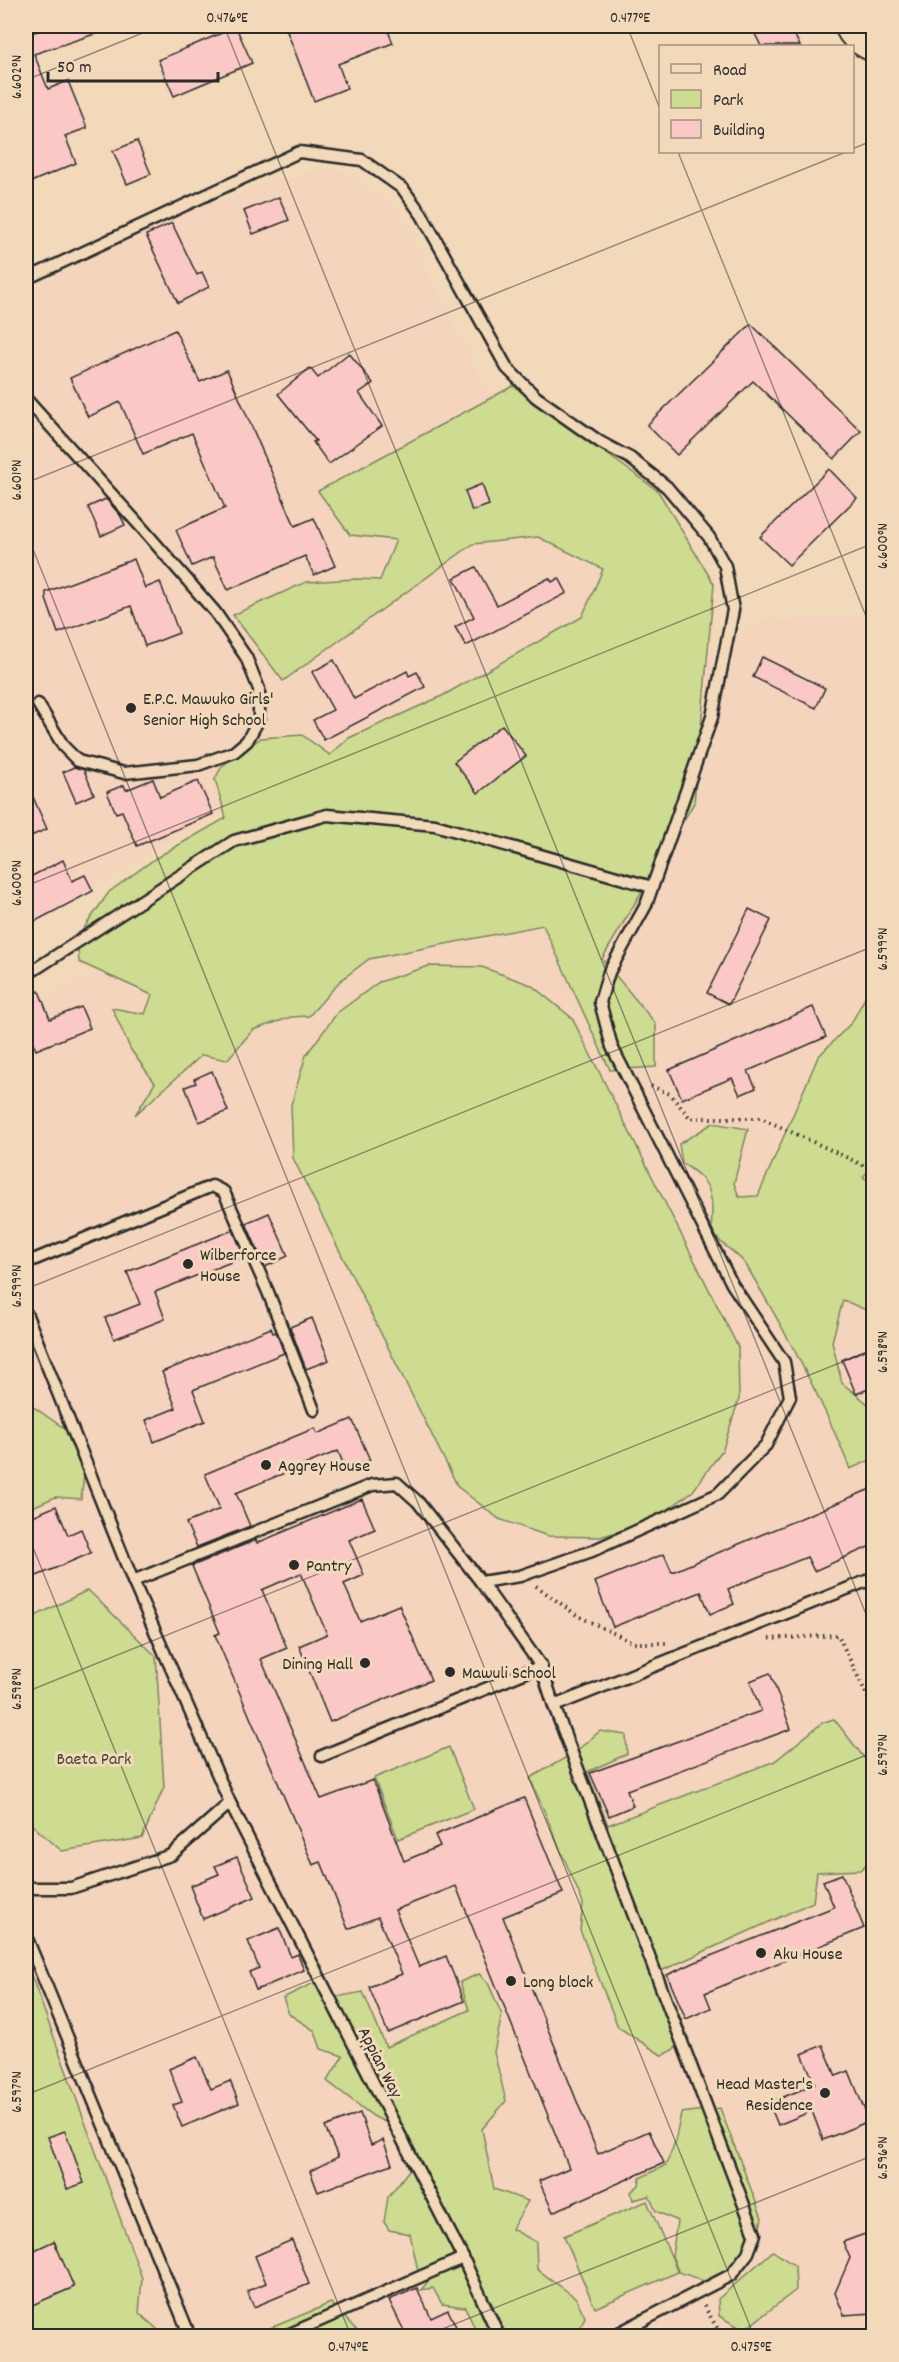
<svg xmlns="http://www.w3.org/2000/svg" width="899" height="2362" font-family="Dekko,sans-serif">
	<style>
		.built { fill: #f4d4bd }
		.green { fill: #cddc90; stroke: #7c845e; stroke-width: 1.5 }
		.building { fill: #fac9c6; stroke: #2b2b2b; stroke-width: 1.5 }
		.lines { fill: none; stroke-linecap: round; stroke-linejoin: round }
		.service-casing { stroke: #2b2b2b; stroke-width: 15 }
		.minor-casing { stroke: #2b2b2b; stroke-width: 24 }
		.path { stroke: #2b2b2b; stroke-width: 4; stroke-dasharray: 1.5 4.5; stroke-linecap: butt }
		.service { stroke: #f1d9b9; stroke-width: 10 }
		.minor { stroke: #f1d9b9; stroke-width: 20 }
		.ticks { fill: none; stroke: #2b2b2b; stroke-width: 1.5; stroke-opacity: 0.45 }
		.poi-dot { fill: #2b2b2b; stroke: #f1d9b9; stroke-width: 2 }
		.labels { text-anchor: middle; stroke-width: 6; stroke-linejoin: round; paint-order: stroke }
		.poi-label { font-size: 18px; fill: #2b2b2b; stroke: #f1d9b9; text-anchor: start }
		.park-label { font-size: 18px; fill: #43463a; stroke: #f1d9b9 }
		.street-label { font-size: 18px; fill: #2b2b2b; stroke: #f1d9b9 }
		.neatline { fill: none; stroke: #2b2b2b; stroke-width: 2 }
		.ticks-label { font-size: 15px; text-anchor: middle; fill: #2b2b2b }
	</style>
	<rect width="100%" height="100%" fill="#f1d9b9"/>
	<filter id="ink" filterUnits="userSpaceOnUse"><feTurbulence type="fractalNoise" baseFrequency=".0167" numOctaves="2"/><feDisplacementMap in="SourceGraphic" scale="12" xChannelSelector="R" yChannelSelector="G"/><feConvolveMatrix kernelMatrix="1 2 1 2 8 2 1 2 1" color-interpolation-filters="sRGB"/></filter>
	<g filter="url(#ink)">
		<g class="built">
			<polygon points="339,169 397,209 472,364 490,393 598,467 615,527 604,617 328,777 260,790 26,925 26,292 128,238 182,214 281,178"/>
			<polygon points="873,616 873,2336 26,2336 26,1008 764,622"/>
		</g>
		<g class="green">
			<polygon points="513,386 658,491 714,584 694,803 602,959 656,1024 656,1067 610,1070 543,925 369,959 340,981 309,1016 291,1017 253,1030 227,1060 202,1055 135,1115 155,1083 131,1050 112,1008 145,1014 152,995 79,962 77,938 109,892 156,858 226,818 215,779 222,766 261,738 302,735 330,755 349,738 442,696 582,617 603,569 538,537 473,544 283,681 233,615 306,582 356,579 380,580 396,540 350,535 318,491"/>
			<polygon points="429,966 482,967 531,985 572,1018 738,1347 739,1399 723,1449 693,1491 651,1522 600,1537 548,1536 499,1519 458,1487 293,1158 291,1105 306,1055 337,1013 379,982"/>
			<path d="M873,986V1165L863,1177L873,1183V1309L868,1311L843,1300L832,1342L842,1383L873,1408V1459L850,1469C822,1398 785,1331 746,1265C737,1251 717,1245 712,1228C711,1223 712,1215 712,1210C712,1184 702,1176 682,1163L679,1144L713,1123L748,1129L734,1183L739,1197L758,1196L818,1057L852,1022L869,990Z"/>
			<polygon points="26,1406 35,1408 65,1429 84,1476 81,1499 55,1497 26,1510"/>
			<polygon points="88,1590 156,1656 164,1787 142,1838 62,1851 26,1820 26,1629 37,1615"/>
			<polygon points="834,1719 873,1769 873,1858 860,1870 817,1872 813,1902 661,1971 689,2039 663,2056 618,2027 580,1930 583,1903 530,1778 574,1753 600,1731 626,1735 627,1754 587,1772 608,1825 775,1761 822,1723"/>
			<polygon points="449,1747 474,1809 398,1839 374,1778"/>
			<polygon points="26,1961 142,2278 139,2313 165,2336 26,2336"/>
			<polygon points="321,1964 336,1997 363,1992 386,2047 469,2010 460,1982 479,1974 488,1983 502,2015 494,2052 506,2101 482,2129 494,2189 528,2201 512,2229 536,2242 537,2269 576,2298 585,2317 577,2336 492,2336 476,2331 465,2307 442,2304 433,2288 421,2290 430,2279 418,2271 410,2234 389,2230 384,2222 388,2197 409,2170 399,2129 373,2116 327,2081 343,2056 321,2049 315,2031 289,2014 283,1998 316,1982 310,1968"/>
			<polygon points="720,2108 762,2218 755,2250 731,2278 704,2281 679,2272 672,2256 677,2221 656,2211 649,2196 633,2200 631,2192 639,2185 640,2178 666,2165 675,2142 681,2113"/>
			<polygon points="647,2201 678,2272 595,2308 564,2236"/>
			<polygon points="773,2251 795,2266 796,2290 744,2330 719,2316 718,2299"/>
			<polygon points="331,2303 362,2336 251,2336"/>
		</g>
		<g class="building">
			<polygon points="57,26 109,26 110,29 34,54 48,89 68,81 87,128 65,136 76,163 26,184 26,34"/>
			<polygon points="285,26 386,26 393,43 338,64 347,88 314,101"/>
			<polygon points="751,26 790,26 800,46 761,46"/>
			<polygon points="236,27 252,63 174,96 158,60"/>
			<polygon points="137,141 151,174 127,184 113,151"/>
			<polygon points="279,197 289,220 253,234 244,211"/>
			<polygon points="172,223 197,275 202,272 209,287 178,303 146,235"/>
			<polygon points="751,324 861,431 834,459 753,381 677,455 647,425"/>
			<polygon points="175,330 200,382 227,370 295,526 314,518 335,566 314,575 305,556 228,590 213,557 192,566 176,530 225,508 192,433 143,454 120,402 88,417 70,378"/>
			<polygon points="349,353 373,383 359,393 382,426 329,464 313,442 316,441 278,394 310,368 318,378"/>
			<polygon points="829,469 857,498 789,565 760,537"/>
			<polygon points="482,484 489,505 472,511 465,491"/>
			<polygon points="106,499 120,515 125,525 101,536 88,507"/>
			<polygon points="134,559 145,588 160,582 179,633 145,646 131,606 58,633 46,599 46,592"/>
			<polygon points="476,567 497,605 549,578 552,582 559,578 567,593 466,646 455,627 474,617 454,578"/>
			<polygon points="762,657 825,688 816,708 753,677"/>
			<polygon points="334,660 354,699 407,671 409,676 417,672 425,687 324,740 313,720 333,710 312,672"/>
			<polygon points="502,725 526,756 478,793 454,762"/>
			<polygon points="74,767 84,770 94,794 76,802 63,772"/>
			<polygon points="153,779 160,797 198,781 213,814 137,846 122,811 116,813 107,792 124,785 126,790"/>
			<polygon points="26,781 47,829 31,836 26,825"/>
			<polygon points="63,860 72,881 85,875 93,891 26,926 26,879"/>
			<polygon points="749,909 771,920 729,1004 707,993"/>
			<polygon points="39,991 50,1019 81,1007 90,1028 36,1050 26,1025 26,997"/>
			<polygon points="813,1007 826,1037 748,1071 756,1088 740,1095 732,1078 682,1099 669,1070"/>
			<polygon points="212,1071 228,1111 199,1122 185,1087 196,1083 194,1079"/>
			<polygon points="269,1213 288,1256 265,1267 246,1223"/>
			<polygon points="233,1230 244,1257 155,1292 165,1319 114,1339 105,1318 140,1304 127,1272"/>
			<polygon points="312,1318 329,1360 306,1369 290,1327"/>
			<polygon points="271,1328 273,1333 276,1332 284,1353 193,1390 205,1421 154,1442 146,1420 176,1408 162,1372"/>
			<polygon points="873,1346 873,1387 856,1394 842,1360"/>
			<polygon points="352,1419 370,1460 346,1470 338,1451 236,1493 250,1526 197,1547 186,1523 220,1509 205,1474 315,1428 317,1434"/>
			<polygon points="873,1488 873,1545 814,1571 807,1557 728,1589 734,1604 710,1614 701,1592 613,1627 595,1582 664,1554 672,1572"/>
			<polygon points="362,1499 375,1529 349,1540 364,1575 344,1584 360,1621 399,1605 431,1680 330,1722 299,1646 327,1634 301,1573 262,1590 287,1648 261,1659 321,1799 373,1780 404,1861 440,1846 435,1835 524,1798 563,1893 503,1917 598,2154 649,2131 664,2163 553,2212 539,2181 569,2168 456,1886 395,1910 419,1967 446,1956 464,2001 388,2033 369,1987 402,1974 378,1917 348,1929 321,1862 313,1865 215,1635 220,1633 192,1566 256,1540 257,1543"/>
			<polygon points="56,1506 68,1535 81,1529 91,1553 32,1578 26,1562 26,1548 33,1545 26,1527 26,1519"/>
			<polygon points="770,1673 791,1729 627,1790 633,1806 609,1816 590,1773 761,1711 750,1681"/>
			<polygon points="237,1857 255,1897 203,1919 190,1886 219,1874 215,1866"/>
			<polygon points="842,1874 864,1928 705,1993 711,2008 686,2019 667,1975 698,1961 834,1907 823,1881"/>
			<polygon points="279,1928 291,1957 298,1954 304,1970 256,1990 249,1972 259,1968 248,1941"/>
			<polygon points="823,2045 836,2076 849,2071 869,2121 823,2140 812,2111 778,2125 769,2103 815,2084 802,2054"/>
			<polygon points="197,2057 211,2089 230,2081 239,2103 182,2127 173,2105 182,2102 169,2069"/>
			<polygon points="360,2113 371,2145 383,2140 392,2164 318,2192 310,2171 338,2157 325,2127"/>
			<polygon points="65,2131 84,2183 67,2189 48,2137"/>
			<polygon points="873,2231 873,2313 844,2315 835,2293 850,2258 843,2242"/>
			<polygon points="292,2240 309,2284 254,2307 247,2291 266,2283 255,2256"/>
			<polygon points="54,2241 74,2287 30,2306 26,2295 26,2254"/>
			<polygon points="417,2288 431,2318 448,2310 458,2331 445,2337 391,2337 404,2331 389,2300"/>
		</g>
		<g class="lines">
			<defs>
				<g id="service">
					<polyline points="26,279 299,152 362,160 403,189 422,215 507,368 536,397 600,442 630,458 667,487 709,537 725,566 733,610 712,717 646,905 609,972 600,1002 612,1047 732,1284 784,1362 790,1397 766,1445 718,1494 592,1551 520,1576 481,1582"/>
					<polyline points="26,399 142,528 215,612 246,657 259,689 259,719 247,741 234,752 198,765 124,773 78,761 64,747 38,704"/>
					<polyline points="26,975 234,841 327,815 435,825 652,887"/>
					<polyline points="26,1263 212,1186 224,1192 268,1292 314,1410"/>
					<polyline points="26,1313 133,1581 230,1803 171,1855 71,1888 26,1888"/>
					<polyline points="133,1581 372,1485 397,1483 418,1502 481,1582 541,1666 554,1706 874,1578"/>
					<polyline points="554,1706 755,2234 748,2253 731,2275 613,2336"/>
					<polyline points="322,1756 541,1666"/>
					<polyline points="230,1803 463,2258 499,2336"/>
					<polyline points="26,1936 190,2336"/>
					<polyline points="285,2336 463,2258"/>
				</g>
				<path id="minor" d="M845,26C849,39 861,46 874,52"/>
			</defs>
			<use href="#service" class="service-casing"/>
			<use href="#minor" class="minor-casing"/>
			<g class="path">
				<polyline points="651,1086 670,1094 690,1118 761,1118 874,1170"/>
				<polyline points="536,1586 578,1616 634,1643 666,1643"/>
				<polyline points="769,1639 838,1635 874,1710"/>
				<polyline points="704,2306 722,2336"/>
			</g>
			<use href="#service" class="service"/>
			<use href="#minor" class="minor"/>
		</g>
	</g>
	<path class="ticks" d="M224,26L874,1634M627,26L660,109M26,80L160,26M852,149L874,140M678,152L874,636M26,483L846,152M26,532L754,2336M26,886L874,543M26,1289L874,946M26,1530L351,2336M26,1692L874,1349M26,2095L874,1752M425,2336L874,2155"/>
	<g class="poi-dot">
		<circle cx="131" cy="708" r="6"/>
		<circle cx="188" cy="1264" r="6"/>
		<circle cx="266" cy="1465" r="6"/>
		<circle cx="294" cy="1565" r="6"/>
		<circle cx="365" cy="1663" r="6"/>
		<circle cx="450" cy="1672" r="6"/>
		<circle cx="761" cy="1953" r="6"/>
		<circle cx="511" cy="1981" r="6"/>
		<circle cx="825" cy="2093" r="6"/>
	</g>
	<g class="labels">
		<g class="poi-label">
			<text x="143" y="704">E.P.C. Mawuko Girls'<tspan x="143" dy="21">Senior High School</tspan></text>
			<text x="200" y="1260">Wilberforce<tspan x="200" dy="21">House</tspan></text>
			<text x="278" y="1471">Aggrey House</text>
			<text x="306" y="1571">Pantry</text>
			<text x="353" y="1669" text-anchor="end">Dining Hall</text>
			<text x="462" y="1678">Mawuli School</text>
			<text x="773" y="1959">Aku House</text>
			<text x="523" y="1987">Long block</text>
			<text x="813" y="2089" text-anchor="end">Head Master's<tspan x="813" dy="21">Residence</tspan></text>
		</g>
		<g class="park-label">
			<text x="94" y="1764">Baeta Park</text>
		</g>
		<g class="street-label">
			<text transform="translate(381 2062) rotate(63)" y="6">Appian Way</text>
		</g>
	</g>
	<rect width="899" height="2362" fill="none" stroke="#f1d9b9" stroke-width="66"/>
	<rect x="659" y="45" width="195" height="108" fill="#f1d9b9" stroke="#a29380" stroke-width="1.5"/>
	<rect x="671" y="64" width="30" height="9" fill="#f1d9b9" stroke="#a29380" stroke-width="1.5"/>
	<text x="713" y="75" font-size="18" fill="#2b2b2b">Road</text>
	<rect x="671" y="90" width="30" height="18" fill="#cddc90" stroke="#a29380" stroke-width="1.5"/>
	<text x="713" y="105" font-size="18" fill="#2b2b2b">Park</text>
	<rect x="671" y="120" width="30" height="18" fill="#fac9c6" stroke="#a29380" stroke-width="1.5"/>
	<text x="713" y="135" font-size="18" fill="#2b2b2b">Building</text>
	<path d="M48 72v9h170v-9" fill="none" stroke="#2b2b2b" stroke-width="3"/>
	<text x="57" y="72" font-size="18" fill="#2b2b2b" stroke="#f1d9b9" stroke-width="4.5" paint-order="stroke">50 m</text>
	<rect x="33" y="33" width="833" height="2296" class="neatline"/>
	<g class="ticks-label">
		<text x="227" y="22">0.476°E</text>
		<text x="630" y="22">0.477°E</text>
		<text transform="translate(16 77) rotate(-90)" y="5">6.602°N</text>
		<text transform="translate(16 480) rotate(-90)" y="5">6.601°N</text>
		<text transform="translate(882 546) rotate(-90)" y="5">6.600°N</text>
		<text transform="translate(16 883) rotate(-90)" y="5">6.600°N</text>
		<text transform="translate(882 949) rotate(-90)" y="5">6.599°N</text>
		<text transform="translate(16 1286) rotate(-90)" y="5">6.599°N</text>
		<text transform="translate(882 1352) rotate(-90)" y="5">6.598°N</text>
		<text transform="translate(16 1689) rotate(-90)" y="5">6.598°N</text>
		<text transform="translate(882 1755) rotate(-90)" y="5">6.597°N</text>
		<text transform="translate(16 2092) rotate(-90)" y="5">6.597°N</text>
		<text transform="translate(882 2158) rotate(-90)" y="5">6.596°N</text>
		<text x="348" y="2351">0.474°E</text>
		<text x="751" y="2351">0.475°E</text>
	</g>
</svg>
